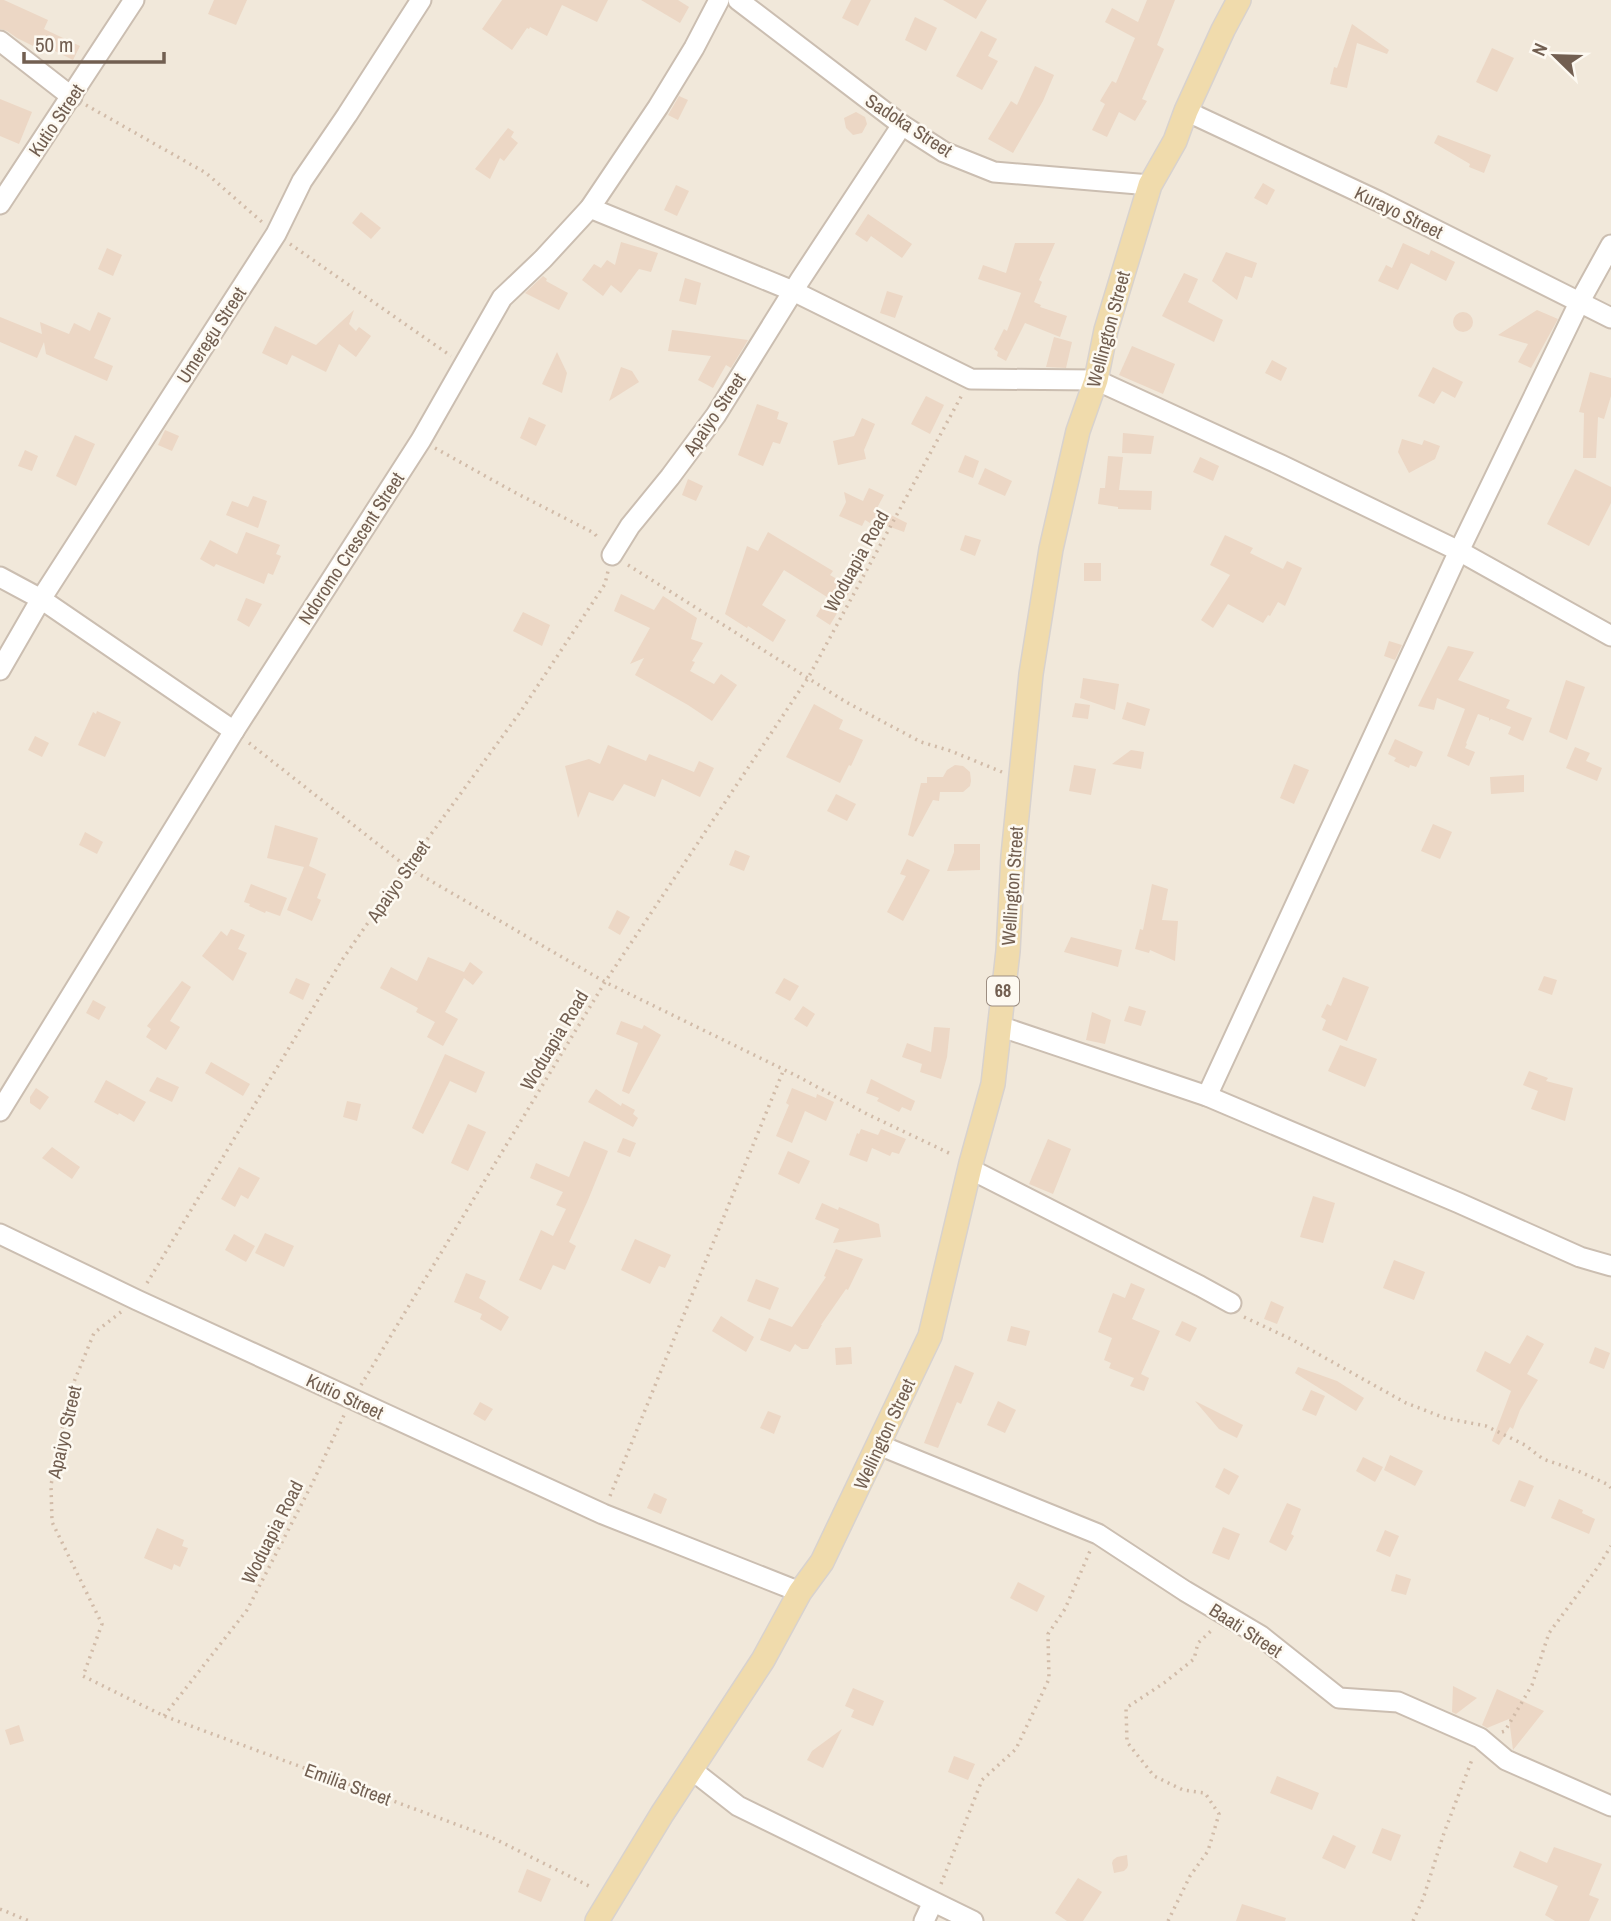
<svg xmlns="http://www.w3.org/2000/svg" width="1611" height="1921" font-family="'Archivo Narrow',sans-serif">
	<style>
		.residential { fill: #f1e8da }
		.building { fill: #ecd7c5 }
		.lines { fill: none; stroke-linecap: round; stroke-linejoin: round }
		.minor-casing { stroke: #cbbeb1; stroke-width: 23 }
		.major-casing { stroke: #d8d2ce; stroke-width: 26 }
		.path { stroke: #d1bba8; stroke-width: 3.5; stroke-dasharray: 2 5; stroke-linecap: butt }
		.minor { stroke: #fff; stroke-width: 19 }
		.major { stroke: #f0dbac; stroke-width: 23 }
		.labels { text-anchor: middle; stroke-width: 5; stroke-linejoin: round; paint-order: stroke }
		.shield { fill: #fdf9f1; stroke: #9c8d81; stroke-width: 2 }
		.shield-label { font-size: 18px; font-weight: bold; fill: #725f51 }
		.street-label { font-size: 19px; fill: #725f51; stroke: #fdf9f1 }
	</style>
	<rect width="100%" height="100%" fill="#faf5eb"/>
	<rect class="residential" x="0" y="0" width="1611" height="1921"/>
	<g class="building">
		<polygon points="0,0 4,0 48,20 44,29 80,46 73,60 37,42 35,47 17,38 7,31 0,29"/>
		<polygon points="214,0 247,0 236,25 208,14"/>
		<polygon points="502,0 608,0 597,22 562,5 547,36 530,27 529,29 527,28 512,50 482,29"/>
		<polygon points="641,0 678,0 689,7 680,23"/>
		<polygon points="851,0 871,0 858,26 842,18"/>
		<polygon points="943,0 987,0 976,19"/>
		<polygon points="1147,0 1175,0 1157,45 1164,49 1142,99 1147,101 1135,121 1119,112 1107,137 1092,130 1105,104 1100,101 1112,81 1116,83 1135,38 1105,22 1112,8 1138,22"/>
		<polygon points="915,17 937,28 926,51 905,40"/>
		<polygon points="1352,24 1389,50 1387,54 1357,43 1347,88 1330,84 1334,67 1337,68"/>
		<polygon points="981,31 997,39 988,56 998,61 982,90 956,76"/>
		<polygon points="1492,48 1514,58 1497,92 1476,82"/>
		<polygon points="1035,66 1054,75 1043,101 1013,153 988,139 1011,101 1017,105"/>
		<polygon points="679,96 688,100 678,120 668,115"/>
		<polygon points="0,99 32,112 19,144 0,136"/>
		<polygon points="856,112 865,117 867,124 862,133 853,135 846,128 844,118"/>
		<polygon points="508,128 514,132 511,137 518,143 504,161 500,158 490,179 475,169"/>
		<polygon points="1438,135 1491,155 1484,173 1469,167 1470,164 1434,143"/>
		<polygon points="1263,183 1275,190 1267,205 1254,198"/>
		<polygon points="676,185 689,191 677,216 664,210"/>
		<polygon points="361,212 381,228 371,239 352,223"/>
		<polygon points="868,214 912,244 902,258 871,236 867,242 855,234"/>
		<polygon points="621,242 658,253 651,272 639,269 621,293 611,285 603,296 582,280 594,264 601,268 607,260 615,265"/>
		<polygon points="1015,243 1055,243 1039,280 1042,282 1034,302 1041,305 1040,307 1067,316 1060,337 1025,323 1006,361 997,356 998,352 994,349 1004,329 1007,331 1021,293 978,279 983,265 1006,273"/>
		<polygon points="1403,243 1429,255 1431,250 1455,262 1446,281 1411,263 1398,290 1378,281 1386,265 1392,268"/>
		<polygon points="107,248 122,255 113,276 98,269"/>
		<polygon points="1226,252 1257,263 1252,278 1245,276 1237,300 1212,281"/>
		<polygon points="1184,273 1198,279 1188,302 1223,320 1214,342 1162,316"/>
		<polygon points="543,276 547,279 546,281 568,293 559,310 525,293"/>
		<polygon points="685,278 701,283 696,305 679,301"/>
		<polygon points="887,291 903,296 895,318 880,313"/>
		<polygon points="354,310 349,324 356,331 359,327 371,336 356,357 339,344 326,372 292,355 287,365 262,353 275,326 316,345"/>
		<polygon points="1537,310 1558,319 1531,368 1518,362 1528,344 1498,335"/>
		<circle cx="1463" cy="322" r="10"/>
		<polygon points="98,312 111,318 94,358 113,366 107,381 46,354 44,342 37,358 0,342 0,317 42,334 40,322 69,334 74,323 90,331"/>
		<polygon points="672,330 681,331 748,340 731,368 726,365 713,388 698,380 711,356 668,351"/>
		<polygon points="1054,337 1072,342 1066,368 1046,367"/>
		<polygon points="1132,346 1175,364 1163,394 1119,375"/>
		<polygon points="557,352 567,373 562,393 542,384"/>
		<polygon points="1272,360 1287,368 1281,381 1265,373"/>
		<polygon points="621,367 632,371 639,382 609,401"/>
		<polygon points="1433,367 1463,382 1455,398 1442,391 1434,404 1418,396"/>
		<polygon points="1590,372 1611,378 1611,396 1604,419 1598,417 1596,458 1583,458 1584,413 1579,412"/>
		<polygon points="926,396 944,405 930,434 911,424"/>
		<polygon points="757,404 779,412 777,419 788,423 780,444 773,442 763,466 738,455"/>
		<polygon points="529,417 546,425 536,446 520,438"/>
		<polygon points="862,418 875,424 864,450 866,459 838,465 833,441 854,436"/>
		<polygon points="165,430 179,436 172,451 158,445"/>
		<polygon points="1123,433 1154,436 1151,454 1122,453"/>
		<polygon points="75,435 95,444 76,486 56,476"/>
		<polygon points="1402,439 1422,445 1424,440 1440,446 1435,459 1409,473 1398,452"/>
		<polygon points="25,450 38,456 32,471 18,466"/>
		<polygon points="965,455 979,461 973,478 958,472"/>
		<polygon points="1108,456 1123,457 1119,490 1152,491 1151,510 1118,509 1118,507 1098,504 1100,488 1105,488"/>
		<polygon points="1200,457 1219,466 1213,481 1193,472"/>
		<polygon points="985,468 1012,481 1005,496 978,484"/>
		<polygon points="1575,469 1611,487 1611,503 1589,546 1547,524"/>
		<polygon points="688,479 703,486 696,501 682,495"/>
		<polygon points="869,488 884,495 877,508 907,523 904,532 871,520 870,523 865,520 862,526 839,516 846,502 844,492 863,501"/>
		<polygon points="253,496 267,501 258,528 226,515 232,501 248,507"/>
		<polygon points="246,532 280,545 276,554 281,556 273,575 268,573 264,584 216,564 214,567 200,559 210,540 237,554"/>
		<polygon points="768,532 833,571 830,575 852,588 830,625 816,616 827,597 784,570 762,605 786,620 773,642 748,626 747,628 725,614 747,546 758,551"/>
		<polygon points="965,535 981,540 975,556 960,550"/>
		<polygon points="1225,535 1253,548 1250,553 1283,569 1287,561 1302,568 1285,606 1278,602 1270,616 1268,615 1263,623 1228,604 1213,628 1201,620 1230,575 1210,565"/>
		<rect x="1084" y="563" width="17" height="18"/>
		<polygon points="621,594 654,610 663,596 697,618 691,639 703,643 692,661 695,662 690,671 714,684 721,674 737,685 712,721 688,705 635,675 644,658 630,664 650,628 614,611"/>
		<polygon points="246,598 262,604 249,627 237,620"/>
		<polygon points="523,612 550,625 542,646 513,631"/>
		<polygon points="1389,641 1402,645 1395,660 1384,656"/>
		<polygon points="1448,646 1474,652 1458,680 1510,700 1506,708 1532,718 1523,741 1508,734 1511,727 1491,719 1489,721 1489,718 1478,714 1466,743 1467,744 1465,748 1475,752 1469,766 1447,756 1465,709 1437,698 1434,710 1418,706"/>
		<polygon points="1083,678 1119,684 1115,710 1080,698"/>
		<polygon points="1566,680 1585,687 1567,740 1549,732"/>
		<polygon points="1127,702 1150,709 1145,726 1122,719"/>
		<polygon points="1075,703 1090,705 1088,719 1072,717"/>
		<polygon points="814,704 843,720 839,729 863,740 851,766 849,765 840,783 786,757"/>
		<polygon points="97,711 121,722 105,757 78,745 93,712 96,714"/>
		<polygon points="35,736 49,743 42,757 28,750"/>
		<polygon points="1395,739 1423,752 1416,767 1410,765 1409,768 1394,761 1396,758 1388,754"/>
		<polygon points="608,745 646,761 649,754 694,772 699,761 714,768 700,797 662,779 655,797 624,784 613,801 589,792 578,818 565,766 589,759 600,764"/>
		<polygon points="1575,747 1590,753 1586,761 1602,768 1597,781 1566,768"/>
		<polygon points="1131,750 1144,752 1141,769 1112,764"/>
		<polygon points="1294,764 1309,770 1294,804 1280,798"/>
		<polygon points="955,765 963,766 970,772 971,781 970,786 963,792 940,792 939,801 933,800 913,837 908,835 921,783 927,783 927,777 943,777 947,770"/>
		<polygon points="1074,765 1096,769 1091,795 1069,791"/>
		<polygon points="1524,775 1524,792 1491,794 1490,777"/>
		<polygon points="836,794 856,804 847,821 827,811"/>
		<polygon points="1433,824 1452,832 1440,859 1421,851"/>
		<polygon points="275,825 318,838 309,866 326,874 317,898 321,900 312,921 287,910 304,867 267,858"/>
		<polygon points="85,832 103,842 97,854 79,845"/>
		<polygon points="954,844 980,844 980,870 947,871 954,852"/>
		<polygon points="735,850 750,856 744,871 729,865"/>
		<polygon points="907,859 930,870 903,921 887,912 906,876 900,874"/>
		<polygon points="251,884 287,898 280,916 266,911 265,913 249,906 250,904 244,902"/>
		<polygon points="1152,884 1168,889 1162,920 1178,921 1175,961 1150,950 1149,953 1135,949 1140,929 1143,930"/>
		<polygon points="617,910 630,917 620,935 608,928"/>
		<polygon points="231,929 245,935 238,949 247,953 233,981 202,956 221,931 227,936"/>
		<polygon points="1071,937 1122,950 1118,967 1064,952"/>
		<polygon points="428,957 464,972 470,962 483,972 473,985 464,978 445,1012 458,1019 443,1046 427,1037 435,1022 416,1012 418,1008 380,988 391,967 417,981"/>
		<polygon points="1544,976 1557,980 1552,995 1538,990"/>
		<polygon points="1343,977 1369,987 1347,1041 1322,1030 1326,1020 1321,1017 1327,1004 1331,1006"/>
		<polygon points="296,978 310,984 303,1000 289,993"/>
		<polygon points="784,978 799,986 790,1001 775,993"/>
		<polygon points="182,981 191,987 170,1021 180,1027 166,1050 146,1037 151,1029 147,1026"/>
		<polygon points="93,1000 106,1007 99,1020 86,1013"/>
		<polygon points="803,1006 815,1014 807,1027 794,1019"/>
		<polygon points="1129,1006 1146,1011 1141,1026 1124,1021"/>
		<polygon points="1092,1012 1111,1020 1105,1044 1086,1040"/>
		<polygon points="621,1021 642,1029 644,1025 661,1035 629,1094 622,1091 638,1043 616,1034"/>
		<polygon points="934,1027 950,1028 947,1057 941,1079 920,1072 922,1064 902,1057 907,1043 931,1052"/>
		<polygon points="1340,1045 1377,1059 1365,1087 1328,1071"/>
		<polygon points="445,1054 485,1072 476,1093 450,1081 423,1134 412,1128"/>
		<polygon points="211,1062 250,1084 243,1096 205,1073"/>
		<polygon points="1529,1071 1548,1078 1546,1081 1573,1088 1565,1121 1531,1109 1538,1091 1523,1085"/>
		<polygon points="157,1077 179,1087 172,1102 149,1091"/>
		<polygon points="871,1079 915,1101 911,1111 902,1107 899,1112 877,1101 879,1098 866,1093"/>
		<polygon points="106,1080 146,1102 134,1122 119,1113 118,1115 94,1102"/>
		<polygon points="36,1088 49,1097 40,1110 30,1103 30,1097"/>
		<polygon points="792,1088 816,1098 817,1094 834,1102 826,1121 805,1111 792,1143 776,1136 789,1105 786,1103"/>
		<polygon points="596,1089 621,1106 622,1103 635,1110 633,1114 638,1118 633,1127 588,1102"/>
		<polygon points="347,1101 361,1104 357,1121 343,1117"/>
		<polygon points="468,1124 486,1132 468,1171 451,1163"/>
		<polygon points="861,1129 878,1135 881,1129 906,1139 899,1154 892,1152 890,1156 872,1148 867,1162 849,1155 857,1133 859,1134"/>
		<polygon points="623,1138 636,1143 630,1157 617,1152"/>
		<polygon points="1048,1139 1071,1149 1053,1194 1029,1184"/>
		<polygon points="584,1141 608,1151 588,1200 569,1242 576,1246 565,1270 553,1265 541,1290 519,1280 541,1230 553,1236 566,1209 556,1205 563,1192 530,1178 536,1163 569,1177"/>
		<polygon points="52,1147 80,1167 72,1179 42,1158"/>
		<polygon points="788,1151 810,1161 799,1184 778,1174"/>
		<polygon points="239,1167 260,1178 248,1199 241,1195 235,1207 221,1199"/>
		<polygon points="1313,1196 1335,1203 1323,1243 1300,1237"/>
		<polygon points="822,1203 838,1210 839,1207 879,1224 881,1237 833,1243 839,1229 815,1219"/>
		<polygon points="265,1233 294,1246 284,1267 255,1253"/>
		<polygon points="234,1234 255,1246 246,1262 225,1250"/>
		<polygon points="635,1239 671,1255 665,1268 659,1266 650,1284 621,1270"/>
		<polygon points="836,1249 863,1259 848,1290 846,1289 821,1325 822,1325 808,1349 802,1349 795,1344 790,1352 760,1340 769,1318 792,1327 826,1277 824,1276"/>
		<polygon points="1394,1260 1425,1272 1414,1300 1383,1288"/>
		<polygon points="466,1273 486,1281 479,1298 509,1317 501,1331 480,1319 482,1314 454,1302"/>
		<polygon points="756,1279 779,1288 770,1310 747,1301"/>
		<polygon points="1131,1283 1145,1289 1132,1319 1160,1331 1141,1374 1149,1378 1144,1391 1130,1386 1134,1378 1109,1368 1111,1363 1104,1360 1112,1338 1098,1332 1113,1293 1125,1298"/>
		<polygon points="1271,1301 1284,1307 1277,1324 1264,1319"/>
		<polygon points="721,1316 754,1337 746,1352 712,1331"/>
		<polygon points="1182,1321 1197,1328 1190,1342 1175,1335"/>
		<polygon points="1011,1326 1030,1331 1026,1346 1007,1341"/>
		<polygon points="1527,1335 1544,1344 1527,1374 1538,1380 1520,1410 1513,1429 1510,1427 1499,1445 1492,1441 1511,1391 1476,1371 1485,1351 1510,1364"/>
		<polygon points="851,1347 852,1364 836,1365 835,1348"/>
		<polygon points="1595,1347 1610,1353 1604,1369 1589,1363"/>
		<polygon points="955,1365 974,1373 961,1404 957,1402 938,1448 924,1443"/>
		<polygon points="1298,1367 1337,1381 1364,1398 1356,1411 1295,1373"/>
		<polygon points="1311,1390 1325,1396 1316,1416 1302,1410"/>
		<polygon points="998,1401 1016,1410 1005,1433 987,1425"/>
		<polygon points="1195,1401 1243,1425 1237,1438 1219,1429"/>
		<polygon points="480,1402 493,1409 485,1421 473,1414"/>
		<polygon points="768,1411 781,1416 774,1434 760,1428"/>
		<polygon points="1390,1455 1423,1471 1415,1486 1384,1470"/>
		<polygon points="1363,1457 1383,1467 1375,1482 1356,1471"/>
		<polygon points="1224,1468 1239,1476 1229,1495 1215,1487"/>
		<polygon points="1519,1480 1534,1486 1525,1507 1510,1501"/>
		<polygon points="654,1493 667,1499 661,1514 647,1508"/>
		<polygon points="1559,1499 1583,1510 1582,1513 1595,1519 1589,1534 1551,1518"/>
		<polygon points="1287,1503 1301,1509 1291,1534 1294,1536 1286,1551 1269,1542"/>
		<polygon points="1223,1527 1240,1534 1229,1560 1212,1553"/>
		<polygon points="157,1528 184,1540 182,1546 188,1548 180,1567 174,1564 172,1570 144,1558"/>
		<polygon points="1385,1530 1399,1536 1390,1557 1376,1551"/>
		<polygon points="1396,1574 1411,1579 1406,1595 1391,1591"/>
		<polygon points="1018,1582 1045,1596 1037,1612 1010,1598"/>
		<polygon points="1453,1686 1477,1698 1456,1714 1452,1712"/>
		<polygon points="853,1688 884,1701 873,1726 851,1717 854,1710 845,1706"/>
		<polygon points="1497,1689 1544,1711 1513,1750 1509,1719 1487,1728 1482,1725"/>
		<polygon points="19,1725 24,1741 10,1745 5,1730"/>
		<polygon points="842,1729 823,1768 807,1760 812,1751"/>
		<polygon points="954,1756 975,1764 968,1780 948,1772"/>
		<polygon points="1277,1776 1319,1793 1312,1810 1270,1793"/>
		<polygon points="1382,1828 1401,1835 1391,1861 1372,1853"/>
		<polygon points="1333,1835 1356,1846 1345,1869 1322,1858"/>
		<polygon points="1554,1847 1602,1864 1589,1895 1599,1899 1589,1921 1555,1921 1545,1915 1558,1886 1513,1867 1520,1851 1547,1863"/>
		<polygon points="1127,1855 1128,1865 1127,1868 1124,1871 1114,1873 1112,1863 1113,1860 1117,1857"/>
		<polygon points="527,1869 551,1879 541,1902 518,1892"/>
		<polygon points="1078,1878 1102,1892 1083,1921 1067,1921 1055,1913"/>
		<polygon points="1242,1904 1286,1918 1285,1921 1236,1921"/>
	</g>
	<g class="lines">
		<defs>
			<g id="minor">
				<polyline points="738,0 902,125 944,152 994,172 1150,185"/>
				<polyline points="0,41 72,97"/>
				<polyline points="1186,111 1378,201 1611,318"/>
				<polyline points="0,204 134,0"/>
				<polyline points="590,208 793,291 971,379 1096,380 1281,465 1459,551 1611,636"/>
				<polyline points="612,555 630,526 670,477 716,415 800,280 902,125"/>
				<polyline points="0,577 41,599 234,731"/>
				<polyline points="0,670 41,599 276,234 302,181 347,115 421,0"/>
				<polyline points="999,1026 1207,1096 1459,1203 1580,1257 1611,1266"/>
				<polyline points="1207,1096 1459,551 1579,303 1611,245"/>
				<polyline points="0,1111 234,731 421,440 502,298 543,259 590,208 658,107 694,48 719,0"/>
				<polyline points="970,1169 1200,1286 1231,1303"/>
				<polyline points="0,1234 137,1300 603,1514 800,1592"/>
				<polyline points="879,1445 1098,1534 1185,1591 1261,1636 1339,1698 1398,1702 1480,1738 1506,1760 1611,1806"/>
				<polyline points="692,1770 738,1806 973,1921"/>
				<polyline points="924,1921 933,1902"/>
			</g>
			<polyline id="major" points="597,1921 662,1814 763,1660 800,1592 822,1562 930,1336 971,1163 993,1084 1008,951 1013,856 1031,674 1051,549 1078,431 1096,380 1106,330 1150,185 1175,141 1186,111 1223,30 1239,0"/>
		</defs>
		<use href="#minor" class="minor-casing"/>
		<use href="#major" class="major-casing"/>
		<g class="path">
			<polyline points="86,105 206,173 262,222"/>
			<polyline points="290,244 451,356"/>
			<polyline points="435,448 514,492 594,533 599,539"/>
			<polyline points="628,565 846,702 921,742 951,751 1002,772"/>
			<polyline points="249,743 407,867 605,982 797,1076 867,1114 953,1155"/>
			<polyline points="147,1283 342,960 407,867 521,711 605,584 608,571"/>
			<polyline points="121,1312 94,1333 69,1394 51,1485 52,1522 102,1624 83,1676 164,1716 493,1838 593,1888"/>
			<polyline points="1244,1317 1293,1340 1406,1403 1445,1418 1486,1426 1525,1445 1543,1459 1578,1471 1609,1485 1611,1488"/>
			<polyline points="361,1385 605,982 808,678 963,393"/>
			<polyline points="610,1496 784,1069"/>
			<polyline points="164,1716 247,1610 313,1482 345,1413"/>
			<polyline points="1502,1732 1505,1731 1532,1685 1549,1633 1598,1567 1611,1546"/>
			<polyline points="941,1884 982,1780 1016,1749 1049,1679 1048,1634 1065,1609 1090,1551"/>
			<polyline points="0,1909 29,1921"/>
			<polyline points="1168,1921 1190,1876 1208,1851 1219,1814 1205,1793 1183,1790 1154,1776 1127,1742 1126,1708 1164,1683 1194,1659 1198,1643 1213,1629"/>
			<polyline points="1413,1921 1423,1899 1444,1833 1473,1757"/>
		</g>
		<use href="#minor" class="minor"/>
		<use href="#major" class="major"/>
	</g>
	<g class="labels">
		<rect class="shield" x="987" y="976.5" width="32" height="29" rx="5"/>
		<g class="shield-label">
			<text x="1003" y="997">68</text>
		</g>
		<g class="street-label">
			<text transform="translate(56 120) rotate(-56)" y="7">Kutio Street</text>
			<text transform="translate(909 125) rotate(33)" y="7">Sadoka Street</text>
			<text transform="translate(1399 212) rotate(26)" y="7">Kurayo Street</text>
			<text transform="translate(1108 329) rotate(-75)" y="7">Wellington Street</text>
			<text transform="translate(211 335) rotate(-57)" y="7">Umeregu Street</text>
			<text transform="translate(714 414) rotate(-56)" y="7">Apaiyo Street</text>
			<text transform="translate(351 548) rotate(-57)" y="7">Ndoromo Crescent Street</text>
			<text transform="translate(856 561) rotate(-61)" y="7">Woduapia Road</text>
			<text transform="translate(398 881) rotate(-55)" y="7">Apaiyo Street</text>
			<text transform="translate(1012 886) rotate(-86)" y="7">Wellington Street</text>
			<text transform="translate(554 1040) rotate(-59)" y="7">Woduapia Road</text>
			<text transform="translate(345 1396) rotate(25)" y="7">Kutio Street</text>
			<text transform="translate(64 1432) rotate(-77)" y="7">Apaiyo Street</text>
			<text transform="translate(884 1434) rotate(-65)" y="7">Wellington Street</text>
			<text transform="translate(272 1532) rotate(-63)" y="7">Woduapia Road</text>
			<text transform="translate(1246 1630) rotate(33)" y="7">Baati Street</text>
			<text transform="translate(348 1784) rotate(20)" y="7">Emilia Street</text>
		</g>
	</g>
	<g transform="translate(1555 56) rotate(293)" stroke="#fdf9f1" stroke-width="5" paint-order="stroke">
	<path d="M0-5L12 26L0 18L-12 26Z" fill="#725f51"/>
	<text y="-10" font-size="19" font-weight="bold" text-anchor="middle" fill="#725f51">N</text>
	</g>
	<path d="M24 52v10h140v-10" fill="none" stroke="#725f51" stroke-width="3.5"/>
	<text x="35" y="52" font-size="21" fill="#725f51" stroke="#fdf9f1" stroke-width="5" paint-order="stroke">50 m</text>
</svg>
